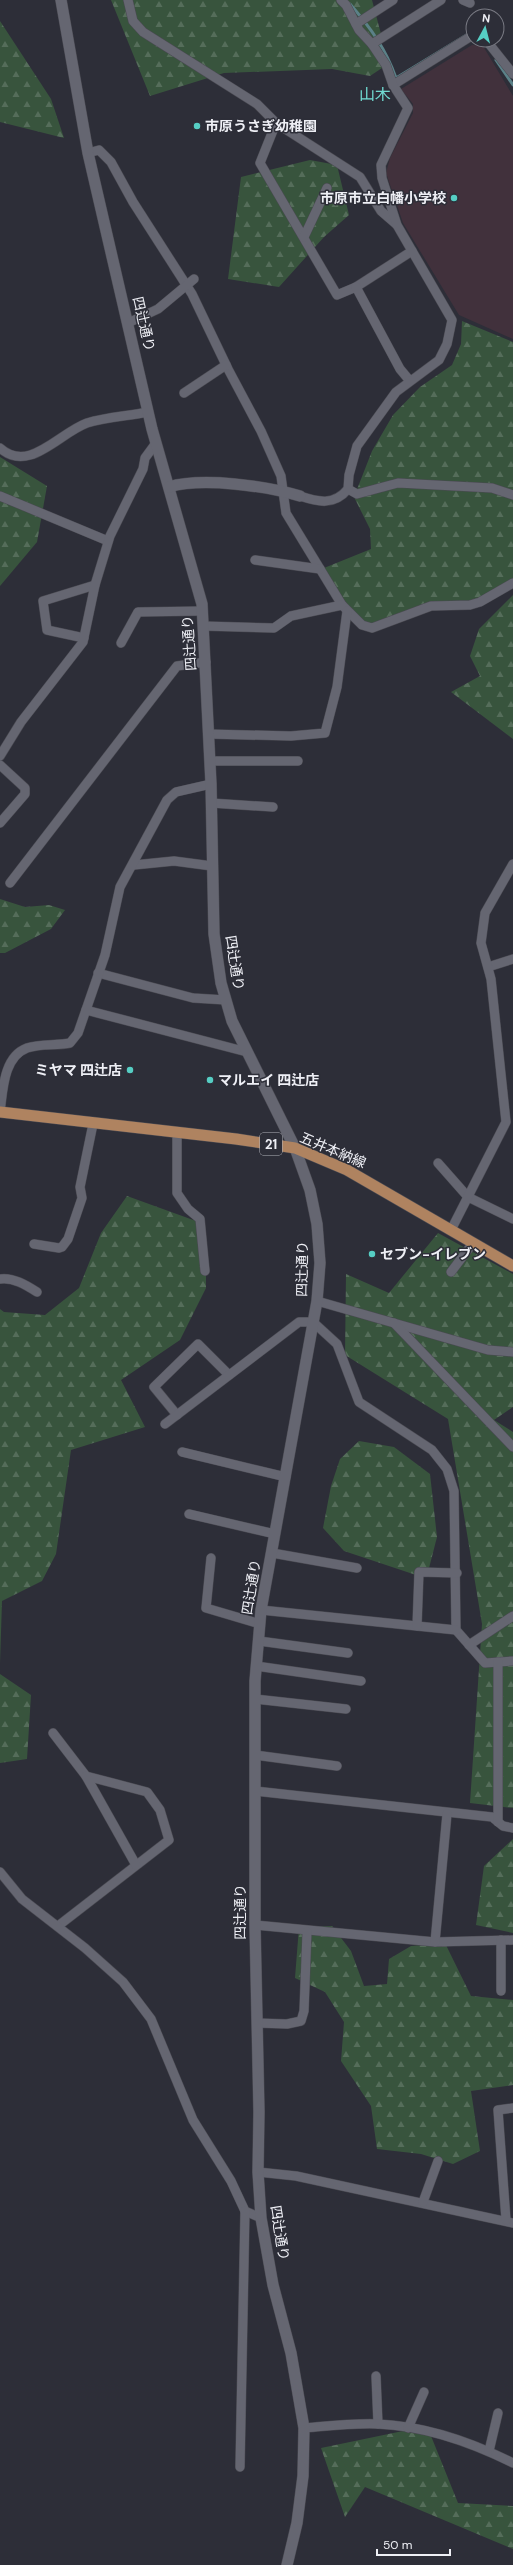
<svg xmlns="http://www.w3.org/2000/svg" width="513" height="2565" font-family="'DM Sans','Noto Sans JP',sans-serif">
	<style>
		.education { fill: #41313c }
		.forest { fill: url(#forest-firs) }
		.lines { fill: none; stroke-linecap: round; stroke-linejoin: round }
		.stream { stroke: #5b8188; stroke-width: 3 }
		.minor-casing { stroke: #4a4a52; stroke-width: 10 }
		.tertiary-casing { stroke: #4a4a52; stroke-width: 12 }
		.primary-casing { stroke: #4a4a52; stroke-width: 12 }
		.minor { stroke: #656671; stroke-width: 9 }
		.tertiary { stroke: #656671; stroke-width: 11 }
		.primary { stroke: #af8360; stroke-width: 11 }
		.poi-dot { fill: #56cec4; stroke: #2d2e38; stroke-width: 1.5 }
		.labels { text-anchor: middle; stroke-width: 3; stroke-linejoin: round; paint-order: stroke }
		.shield { fill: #2d2e38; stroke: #b4b5bc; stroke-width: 1 }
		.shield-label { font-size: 13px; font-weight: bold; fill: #eeeff5 }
		.poi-label { font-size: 14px; font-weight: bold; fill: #eeeff5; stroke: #2d2e38; text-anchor: start }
		.street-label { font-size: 14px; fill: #eeeff5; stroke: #2d2e38 }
		.quarter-label { font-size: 16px; fill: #70dad1; stroke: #2d2e38 }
	</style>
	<defs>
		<pattern id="forest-firs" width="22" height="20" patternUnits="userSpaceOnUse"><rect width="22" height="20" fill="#38543d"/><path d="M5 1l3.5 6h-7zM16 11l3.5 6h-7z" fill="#556d5a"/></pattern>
	</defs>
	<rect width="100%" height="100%" fill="#2d2e38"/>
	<polygon class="education" points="472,45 483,46 513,96 513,339 459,315 403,223 386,173 390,158 413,113 413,104 401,89"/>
	<g class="forest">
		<polygon points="111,0 372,0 381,34 382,68 370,76 332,69 224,73 150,96"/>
		<polygon points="0,21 51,99 64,138 0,122"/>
		<polygon points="310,160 337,165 349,215 324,237 279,287 228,279 241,177"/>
		<polygon points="462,321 513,342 513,586 480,602 448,603 367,625 349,610 324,568 371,549 370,529 354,497 372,451 393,415 420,387 452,365 461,344"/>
		<polygon points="0,457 47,486 37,542 0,586"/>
		<polygon points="513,595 513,739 451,692 480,676 470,656 479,629"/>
		<polygon points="0,899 25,907 49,905 65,910 51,929 5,953 0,953"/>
		<polygon points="127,1196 196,1221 206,1247 206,1288 180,1340 121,1380 145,1427 71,1450 56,1554 42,1581 2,1601 0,1663 0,1309 4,1312 45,1315 79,1288 101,1233"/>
		<polygon points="438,1233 513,1274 513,1407 494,1420 513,1432 513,1808 470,1803 482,1624 448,1419 345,1355 346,1274 389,1293"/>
		<polygon points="359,1441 394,1447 430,1474 437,1537 428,1572 419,1576 344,1551 323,1528 331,1486 340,1459"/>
		<polygon points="0,1674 31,1695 27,1759 0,1763"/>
		<polygon points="513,1839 513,1933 476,1925 484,1866"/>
		<polygon points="332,1926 351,1951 364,1986 387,1984 389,1959 411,1946 445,1943 471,1996 513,2000 513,2085 471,2091 480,2151 453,2164 421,2154 377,2149 371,2106 341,2061 344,2022 325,1992 295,1978 299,1927"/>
		<polygon points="427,2426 458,2503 513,2506 513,2549 365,2487 345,2517 321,2448"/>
	</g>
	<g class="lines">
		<g class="stream">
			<path d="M350,4C370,27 386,49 396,78L473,31"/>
			<polyline points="496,60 513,85"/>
		</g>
		<defs>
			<g id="minor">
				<polyline points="128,0 133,21 143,32 257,104 276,123 360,177 381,211 396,224"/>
				<polyline points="463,0 470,3"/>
				<polyline points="356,24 393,0"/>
				<polyline points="486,40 513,74"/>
				<polyline points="372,44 441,0"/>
				<polyline points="393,85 473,35"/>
				<polyline points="276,123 260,163 337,295 356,287 412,251"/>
				<polyline points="88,153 99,150 111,162 133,202 192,294 228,369 261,431 281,476 286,513 342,605 362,625 372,628 431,606 470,605 480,602 513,583"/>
				<polyline points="304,237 327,188"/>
				<polyline points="356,287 400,369 410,381"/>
				<polyline points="128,323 158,309 194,279"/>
				<polyline points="184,393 226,365"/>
				<path d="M0,448C29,474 59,433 87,423C106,417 129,416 148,412"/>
				<polyline points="348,489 357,494 398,483 492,488 513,495"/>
				<polyline points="0,496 108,541"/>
				<path d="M300,496C318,502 334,506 348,489L349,475L357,446L396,392L439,360L447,344L452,320L397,225L382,178L381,165L408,108L393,85L386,65L372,44L359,30L346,5L341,0"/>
				<polyline points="255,560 320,569"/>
				<polyline points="203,626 274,628 291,616 342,605"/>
				<polyline points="84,638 47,630 43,601 95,585"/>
				<polyline points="121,643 138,612 202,611"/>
				<polyline points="208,734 291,736 325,733 337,687 347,611"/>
				<polyline points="0,756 21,722 83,642 95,585 110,536 143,469 145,458 156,443"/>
				<polyline points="210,761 298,761"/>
				<polyline points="0,765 25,788 25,794 0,823"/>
				<polyline points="211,803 273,807"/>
				<polyline points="134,865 174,861 212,866"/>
				<polyline points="10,883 177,666 206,662"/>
				<polyline points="488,967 513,959"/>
				<polyline points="98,973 193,998 226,1000"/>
				<polyline points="86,1010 247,1052"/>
				<path d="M0,1112C3,1091 3,1057 27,1048C41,1043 56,1046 70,1043L78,1033L105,955L120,887L167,800L176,792L211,784"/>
				<polyline points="177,1133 177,1193 188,1209 200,1219 205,1271"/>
				<polyline points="438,1163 468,1197 513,1219"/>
				<polyline points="451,1230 506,1122 491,979 481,943 485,913 513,864"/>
				<polyline points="34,1244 59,1248 62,1247 68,1239 82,1198 80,1187 93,1124"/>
				<polyline points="451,1272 473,1243"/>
				<path d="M0,1279C13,1277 26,1285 37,1292"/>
				<polyline points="317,1301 488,1350 513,1352"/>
				<polyline points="394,1323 513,1447"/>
				<polyline points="177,1415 154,1387 198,1344 229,1375"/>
				<polyline points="165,1424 299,1322 313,1322 337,1344 359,1402 432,1450 447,1469 454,1491 456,1630 485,1663 513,1661"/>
				<polyline points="182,1452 286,1477"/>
				<polyline points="189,1514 275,1534"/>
				<polyline points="272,1553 357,1568"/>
				<polyline points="211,1558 206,1608 260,1624"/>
				<polyline points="261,1610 456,1630"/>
				<polyline points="417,1626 419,1572 457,1573"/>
				<polyline points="259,1641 348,1653"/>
				<polyline points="469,1645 513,1616"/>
				<polyline points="256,1666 361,1681"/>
				<polyline points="255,1699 346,1709"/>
				<polyline points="53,1733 86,1776 147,1792 160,1810 169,1840 58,1926"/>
				<polyline points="255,1755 337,1766"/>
				<polyline points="86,1776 136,1865"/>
				<polyline points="255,1791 492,1817 503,1826 513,1828"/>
				<polyline points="498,1822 498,1662"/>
				<polyline points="0,1872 22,1899 85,1948 123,1982 151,2019 193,2120 231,2181 245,2211 261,2218"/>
				<polyline points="255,1925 435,1942 513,1940"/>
				<polyline points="435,1942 447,1814"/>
				<polyline points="501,1991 501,1940"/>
				<polyline points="257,2023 287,2024 301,2021 304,2011 307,1932"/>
				<polyline points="258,2172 296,2176 513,2223"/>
				<polyline points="423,2202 438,2161"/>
				<polyline points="506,2220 498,2110 513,2108"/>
				<polyline points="376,2376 378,2424"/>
				<path d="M304,2428C328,2426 353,2423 378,2424C425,2426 471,2442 513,2463"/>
				<polyline points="408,2428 424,2392"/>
				<polyline points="489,2451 498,2413"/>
				<polyline points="240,2467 245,2211"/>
			</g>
			<g id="tertiary">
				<polyline points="61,0 88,153 152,429 202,604 211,784 214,934 221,983 232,1021 295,1148 310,1190 317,1224 320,1263 317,1301 261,1610 255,1681 255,1925 259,2112 258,2172 261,2218 273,2285 291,2353 304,2428 303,2476 297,2523 287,2565"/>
				<path d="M169,487C202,477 266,486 300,496"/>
			</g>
			<polyline id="primary" points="0,1112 236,1139 295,1148 347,1170 513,1266"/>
		</defs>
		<use href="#minor" class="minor-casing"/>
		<use href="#tertiary" class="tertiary-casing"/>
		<use href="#primary" class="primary-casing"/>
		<use href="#minor" class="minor"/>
		<use href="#tertiary" class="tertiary"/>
		<use href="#primary" class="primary"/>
	</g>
	<g class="poi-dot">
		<circle cx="197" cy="126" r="4"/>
		<circle cx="454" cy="198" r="4"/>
		<circle cx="130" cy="1070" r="4"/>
		<circle cx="210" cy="1080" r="4"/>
		<circle cx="372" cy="1254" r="4"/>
	</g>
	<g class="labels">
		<rect class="shield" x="260" y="1133" width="22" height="22" rx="3"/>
		<g class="shield-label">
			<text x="271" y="1149">21</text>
		</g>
		<g class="poi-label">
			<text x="205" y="131">市原うさぎ幼稚園</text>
			<text x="446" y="203" text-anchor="end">市原市立白幡小学校</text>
			<text x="122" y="1075" text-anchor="end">ミヤマ 四辻店</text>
			<text x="218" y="1085">マルエイ 四辻店</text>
			<text x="380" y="1259">セブン-イレブン</text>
		</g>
		<g class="street-label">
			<text transform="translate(144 324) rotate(77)" y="5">四辻通り</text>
			<text transform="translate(189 643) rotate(-94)" y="5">四辻通り</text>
			<text transform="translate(235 963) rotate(81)" y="5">四辻通り</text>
			<text transform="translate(333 1150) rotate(23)" y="5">五井本納線</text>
			<text transform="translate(302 1269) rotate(-89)" y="5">四辻通り</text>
			<text transform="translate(251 1587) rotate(-81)" y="5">四辻通り</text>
			<text transform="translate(240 1912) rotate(-90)" y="5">四辻通り</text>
			<text transform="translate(280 2233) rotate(81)" y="5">四辻通り</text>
		</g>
		<g class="quarter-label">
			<text x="375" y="100">山木</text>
		</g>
	</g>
	<g transform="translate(485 28) rotate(7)"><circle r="19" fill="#2d2e38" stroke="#7a7b84"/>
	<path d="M0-3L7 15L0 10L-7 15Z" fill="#56cec4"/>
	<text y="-6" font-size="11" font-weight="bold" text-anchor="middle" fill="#eeeff5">N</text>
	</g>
	<path d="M377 2549v6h73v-6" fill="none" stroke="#eeeff5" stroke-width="2"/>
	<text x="383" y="2549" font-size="12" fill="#eeeff5" stroke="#2d2e38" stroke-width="3" paint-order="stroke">50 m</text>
</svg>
